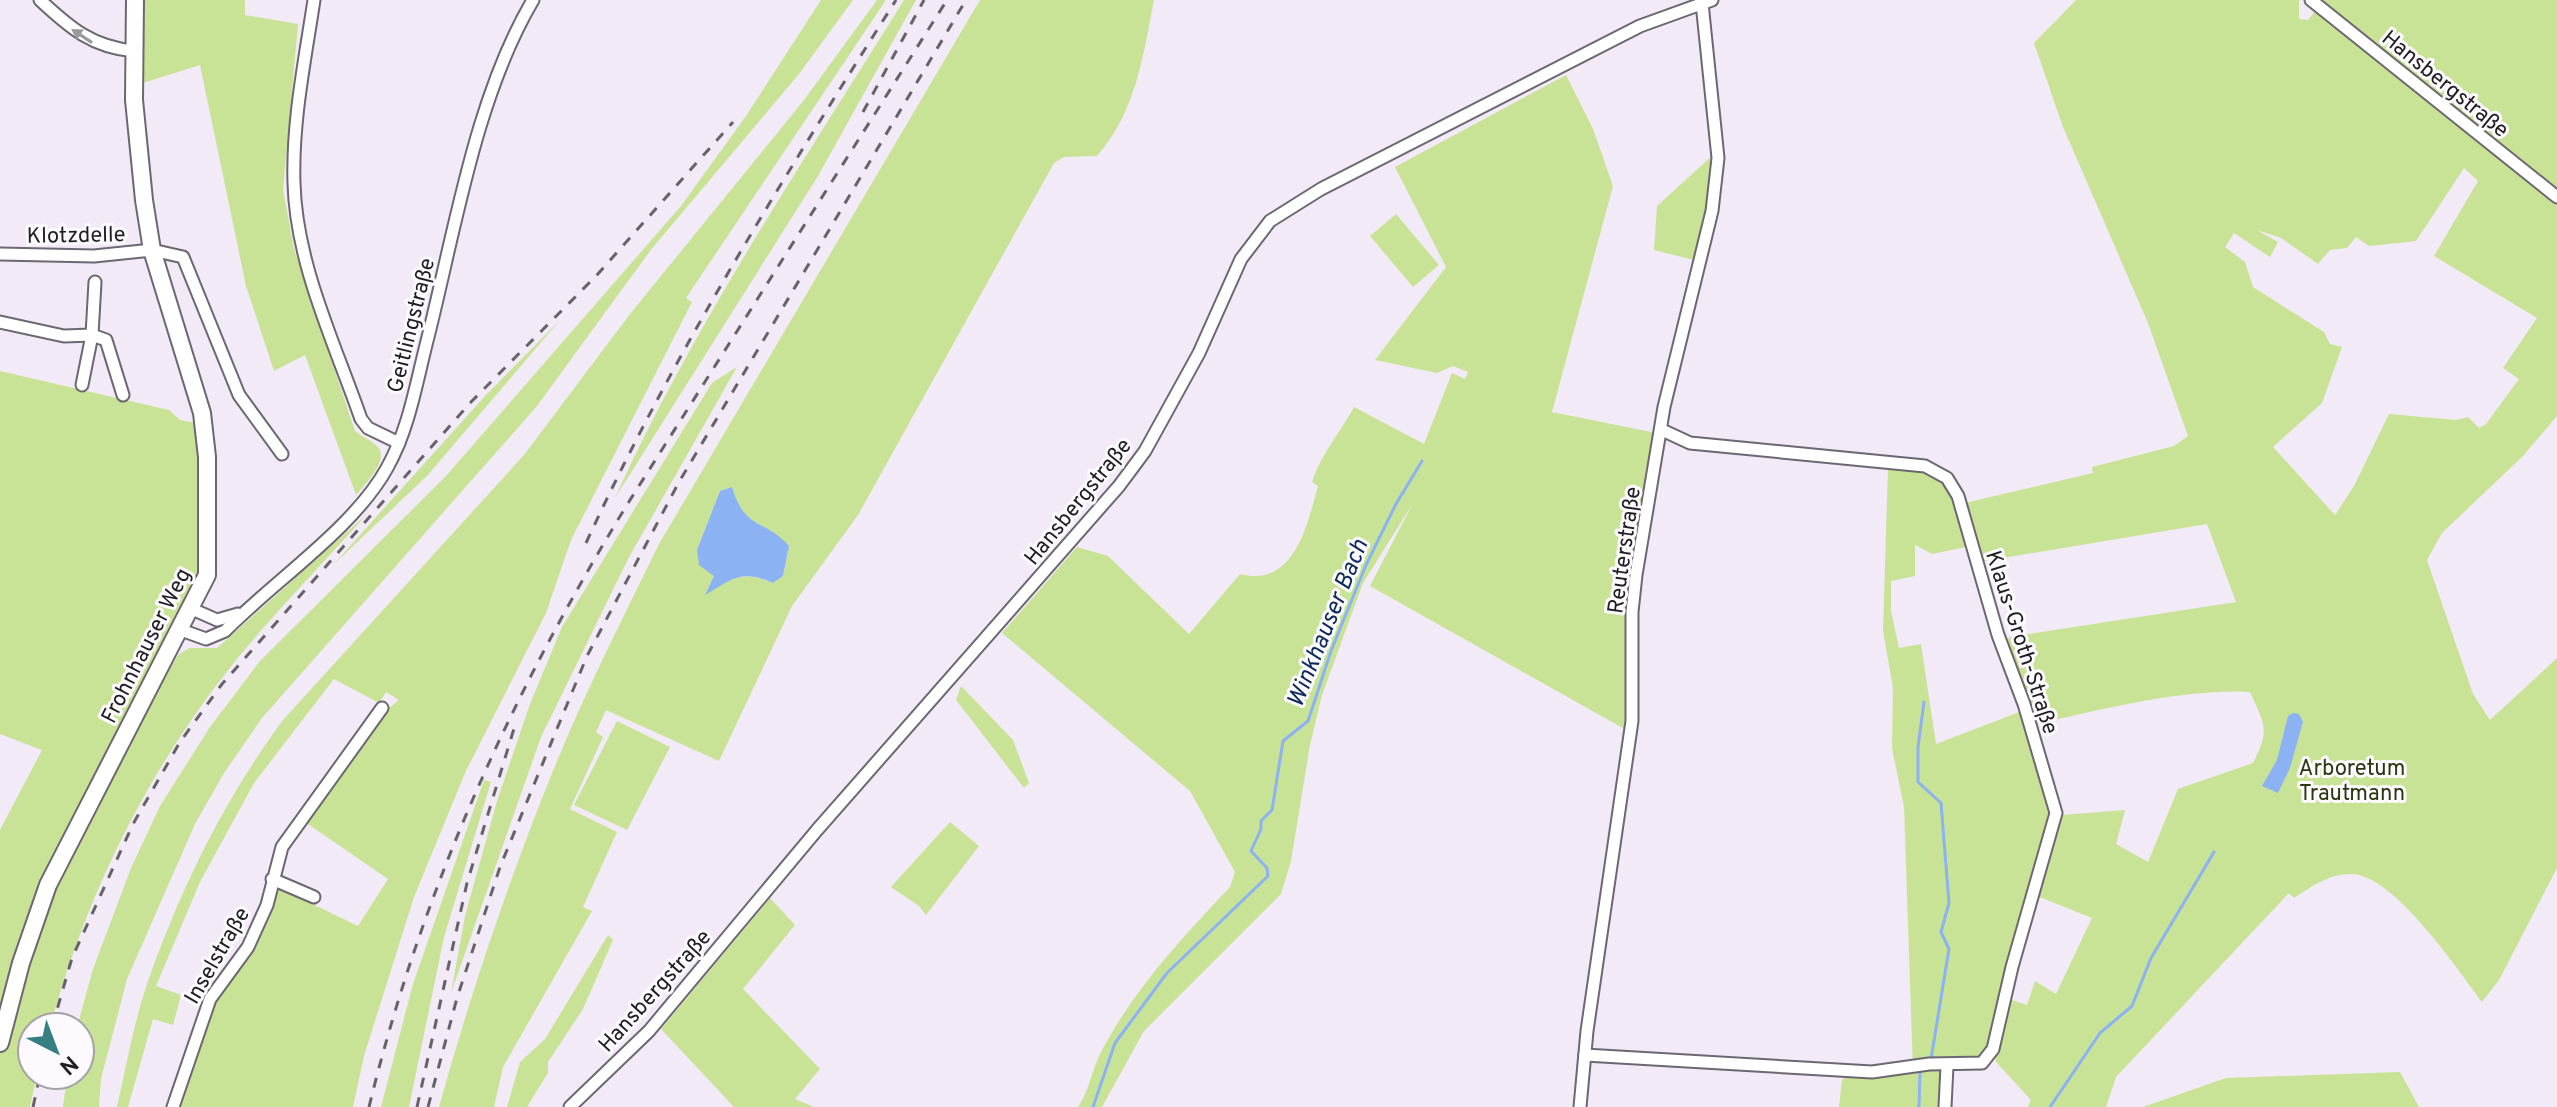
<svg xmlns="http://www.w3.org/2000/svg" width="2557" height="1107" font-family="Overpass,sans-serif">
	<style>
		.green { fill: #c9e396; fill-rule: evenodd }
		.water { fill: #8bb2f3 }
		.lines { fill: none; stroke-linecap: round; stroke-linejoin: round }
		.stream { stroke: #8bb2f3; stroke-width: 3 }
		.minor-casing { stroke: #6d6771; stroke-width: 15 }
		.secondary-casing { stroke: #6d6771; stroke-width: 20 }
		.minor { stroke: #fff; stroke-width: 11 }
		.secondary { stroke: #fff; stroke-width: 16 }
		.rail { stroke: #676269; stroke-width: 3; stroke-dasharray: 10 10; stroke-linecap: butt }
		.oneway { fill: #9b999b }
		.labels { text-anchor: middle; stroke-width: 6; stroke-linejoin: round; paint-order: stroke }
		.street-label { font-size: 22px; fill: #201d21; stroke: #fcfaff }
		.park-label { font-size: 22px; fill: #2b370e; stroke: #fcfaff }
		.water-label { font-size: 24px; font-style: italic; fill: #0b295a; stroke: #fcfaff }
	</style>
	<rect width="100%" height="100%" fill="#f2eaf7"/>
	<g class="green">
		<path d="M142,0H245V15L298,24L283,190L294,249L355,431C362,437 371,440 377,446C391,459 364,485 356,495L305,355L274,371L246,286L200,65L143,83Z"/>
		<polygon points="821,0 853,0 799,74 650,251 537,406 262,718 224,773 195,824 127,979 101,1079 99,1107 63,1107 67,1075 80,1075 80,1027 77,1027 93,969 131,868 160,806 210,727 260,661 446,476 681,206 746,116"/>
		<path d="M877,0H886L686,298L692,302L571,540L546,613L465,773L414,897L364,1056L353,1107H177L212,1009L259,939L277,887L358,926L388,879L305,822L351,762L383,713L399,700L386,692L379,703L334,679L254,783L200,882L156,986L181,995L173,1025L153,1019L128,1107H117C126,1068 133,1026 146,987C179,892 223,801 283,720L524,455L630,314L804,100Z"/>
		<path d="M904,0H916L818,176L615,498C695,322 803,163 904,0Z"/>
		<path d="M980,0H1154C1143,56 1136,112 1097,156L1064,157L1054,163L858,515L792,606L719,761L606,710L596,732L603,737L570,809L617,832L583,907L592,911L503,1067L494,1107H439C471,992 510,876 555,766C586,690 623,618 659,544ZM732,487C746,532 764,518 789,547L783,576L773,583C742,570 735,578 706,593L714,576L697,550L720,491Z"/>
		<path d="M2076,0H2299V19L2308,20L2324,0H2557V416L2523,456L2442,533L2427,560L2473,694L2490,720L2557,658V868L2499,980L2482,1002C2458,970 2392,872 2350,874C2329,874 2311,887 2294,898L2289,893L2116,1077L2106,1107H2028L2031,1100L1996,1062L1995,1056L2009,999L2027,1005L2035,981L2056,994L2092,918L2037,896L2058,819L2061,815L2125,810L2116,844L2148,862L2178,789L2253,763C2270,730 2265,725 2250,692C2183,688 2097,711 2031,725L2005,642L2010,637L2236,602L2207,524L1979,562L1965,503L2093,473L2092,467L2174,446L2188,436L2148,323L2063,127L2034,43ZM2464,168L2478,181L2434,256L2537,318L2503,368L2519,379L2486,424L2479,428L2468,417L2456,420L2389,414L2354,486L2335,515L2273,447L2322,403L2342,347L2330,344L2324,332L2253,287L2245,262L2225,247L2234,233L2270,257L2278,242L2257,230L2281,238L2318,264L2330,250L2347,248L2356,237L2369,246L2416,241Z"/>
		<path d="M1566,75L1593,129L1613,186L1552,412L1656,433L1633,574L1628,731L1370,586L1413,503L1363,583L1322,695L1310,745L1291,861L1281,894L1144,1031L1102,1107H1078C1089,1091 1091,1073 1099,1056C1132,991 1181,939 1230,887L1235,872L1190,791L1002,633L1077,547L1108,556L1189,634L1240,574C1294,588 1307,526 1318,486L1312,482C1322,452 1339,435 1354,407L1424,444L1452,373L1465,379L1468,372L1453,366L1437,373L1375,360L1446,267L1395,167Z"/>
		<polygon points="1714,154 1710,201 1698,261 1654,250 1657,206"/>
		<polygon points="1396,214 1439,265 1413,287 1370,236"/>
		<polygon points="560,320 427,476 333,565 485,396"/>
		<polygon points="737,367 628,559 541,737 451,993 465,916 497,801 530,704 562,627 712,383"/>
		<path d="M0,371L169,410L180,420L196,423L201,558L197,589L142,717L178,655L189,648H217L367,514C321,566 272,615 229,669C145,775 86,897 50,1027H32V1075H37L30,1107H0V830L42,750L0,734Z"/>
		<path d="M1888,467C1953,471 1951,492 1967,547L1932,554L1915,545V576L1891,581V611L1899,648L1921,644L1936,744L2022,711L2053,816L1990,1049L1983,1059L1943,1062L1941,1107H1839L1842,1080L1848,1076L1913,1071L1904,807L1892,748L1893,688L1883,631Z"/>
		<polygon points="961,686 1013,740 1029,783 1024,788 956,700"/>
		<polygon points="617,721 670,747 627,830 574,805"/>
		<polygon points="484,780 491,782 444,937 409,1107 381,1107 413,984"/>
		<polygon points="950,822 979,846 926,915 919,906 891,887"/>
		<polygon points="770,898 795,925 743,989 820,1069 795,1099 814,1107 734,1107 661,1029"/>
		<polygon points="608,935 613,940 583,1009 548,1062 548,1073 527,1107 507,1107 520,1062 545,1039"/>
		<polygon points="2400,1072 2419,1107 2143,1107 2226,1078"/>
	</g>
	<g class="water">
		<path d="M732,487C746,532 764,518 789,546L783,576L773,583C741,569 733,579 705,595L714,576L699,565L697,550L720,491Z"/>
		<polygon points="2293,713 2299,714 2303,722 2290,768 2278,793 2262,786 2277,760 2288,716"/>
	</g>
	<g class="lines">
		<g class="stream">
			<polyline points="1924,702 1918,747 1918,782 1941,803 1949,903 1941,932 1949,949 1931,1059"/>
			<polyline points="1093,1107 1115,1043 1167,973 1268,876 1267,868 1251,851 1261,829 1261,821 1272,810 1283,741 1308,721 1331,651 1366,565 1396,504 1422,461"/>
			<polyline points="1919,1107 1920,1072"/>
			<polyline points="2050,1107 2100,1033 2132,1006 2151,958 2214,852"/>
		</g>
		<defs>
			<g id="minor">
				<path d="M40,0C70,28 92,47 134,51"/>
				<path d="M314,0C305,60 292,122 294,183C296,264 335,344 361,419L368,428L399,443"/>
				<polyline points="2311,0 2557,197"/>
				<polyline points="0,254 94,256 152,250 183,257 239,395 282,454"/>
				<polyline points="0,322 64,336 92,335 106,340 123,395"/>
				<polyline points="82,385 92,335 95,282"/>
				<polyline points="192,609 217,620 238,614"/>
				<path d="M181,630L206,639L225,631C274,581 354,528 387,468C409,429 416,384 427,341C455,231 475,98 533,0"/>
				<polyline points="272,879 314,897"/>
				<polyline points="1585,1055 1872,1072 1929,1064 1982,1063 1993,1049 2012,967 2056,813 2024,704 1998,635 1958,496 1947,478 1925,466 1690,443 1662,430"/>
				<polyline points="173,1107 210,999 248,947 267,905 282,847 382,708"/>
				<polyline points="570,1107 649,1031 817,830 1119,486 1145,451 1199,353 1241,259 1270,221 1321,189 1640,26 1712,0"/>
				<polyline points="1580,1107 1587,1031 1632,721 1632,612 1636,575 1664,407 1712,211 1718,158 1702,3"/>
				<polyline points="1945,1107 1947,1066"/>
			</g>
			<polyline id="secondary" points="0,1043 21,963 48,885 207,575 207,457 202,413 152,250 144,200 134,100 135,0"/>
		</defs>
		<use href="#minor" class="minor-casing"/>
		<use href="#secondary" class="secondary-casing"/>
		<use href="#minor" class="minor"/>
		<use href="#secondary" class="secondary"/>
		<g class="rail">
			<polyline points="863,112 924,0"/>
			<path d="M586,543C674,352 784,177 896,0"/>
			<polyline points="52,1027 72,958 133,824 180,742 222,684 471,402 596,276 733,122"/>
			<polyline points="33,1107 40,1075"/>
			<path d="M369,1107C422,889 513,690 630,500L947,0"/>
			<polyline points="417,1107 467,883 516,722"/>
			<polyline points="428,1107 457,998 500,867 587,656 679,482 966,0"/>
		</g>
	</g>
	<defs><path id="oneway-solid" d="M-6-.8H1V-3.2L6.5 0L1 3.2V.8H-6Z" transform="scale(2)"/></defs>
	<use class="oneway" href="#oneway-solid" transform="translate(82 36) rotate(-147)"/>
	<g class="labels">
		<g class="street-label">
			<text transform="translate(2446 83) rotate(39)" y="8">Hansbergstraße</text>
			<text transform="translate(76 234) rotate(-1)" y="8">Klotzdelle</text>
			<text transform="translate(410 325) rotate(-76)" y="8">Geitlingstraße</text>
			<text transform="translate(1077 501) rotate(-51)" y="8">Hansbergstraße</text>
			<text transform="translate(1623 550) rotate(-82)" y="8">Reuterstraße</text>
			<text transform="translate(2023 642) rotate(72)" y="8">Klaus-Groth-Straße</text>
			<text transform="translate(145 645) rotate(-63)" y="8">Frohnhauser Weg</text>
			<text transform="translate(216 955) rotate(-60)" y="8">Inselstraße</text>
			<text transform="translate(654 990) rotate(-48)" y="8">Hansbergstraße</text>
		</g>
		<g class="park-label">
			<text x="2352" y="775">Arboretum<tspan x="2352" dy="25">Trautmann</tspan></text>
		</g>
		<g class="water-label">
			<text transform="translate(1327 623) rotate(-68)" y="8">Winkhauser Bach</text>
		</g>
	</g>
	<g transform="translate(56 1051) rotate(138)"><circle r="38" fill="#fcfaff" stroke="#a4a2a6" stroke-width="2"/>
	<path d="M0-6L14 30L0 20L-14 30Z" fill="#357e81"/>
	<text y="-12" font-size="22" font-weight="bold" text-anchor="middle" fill="#201d21">N</text>
	</g>
</svg>
